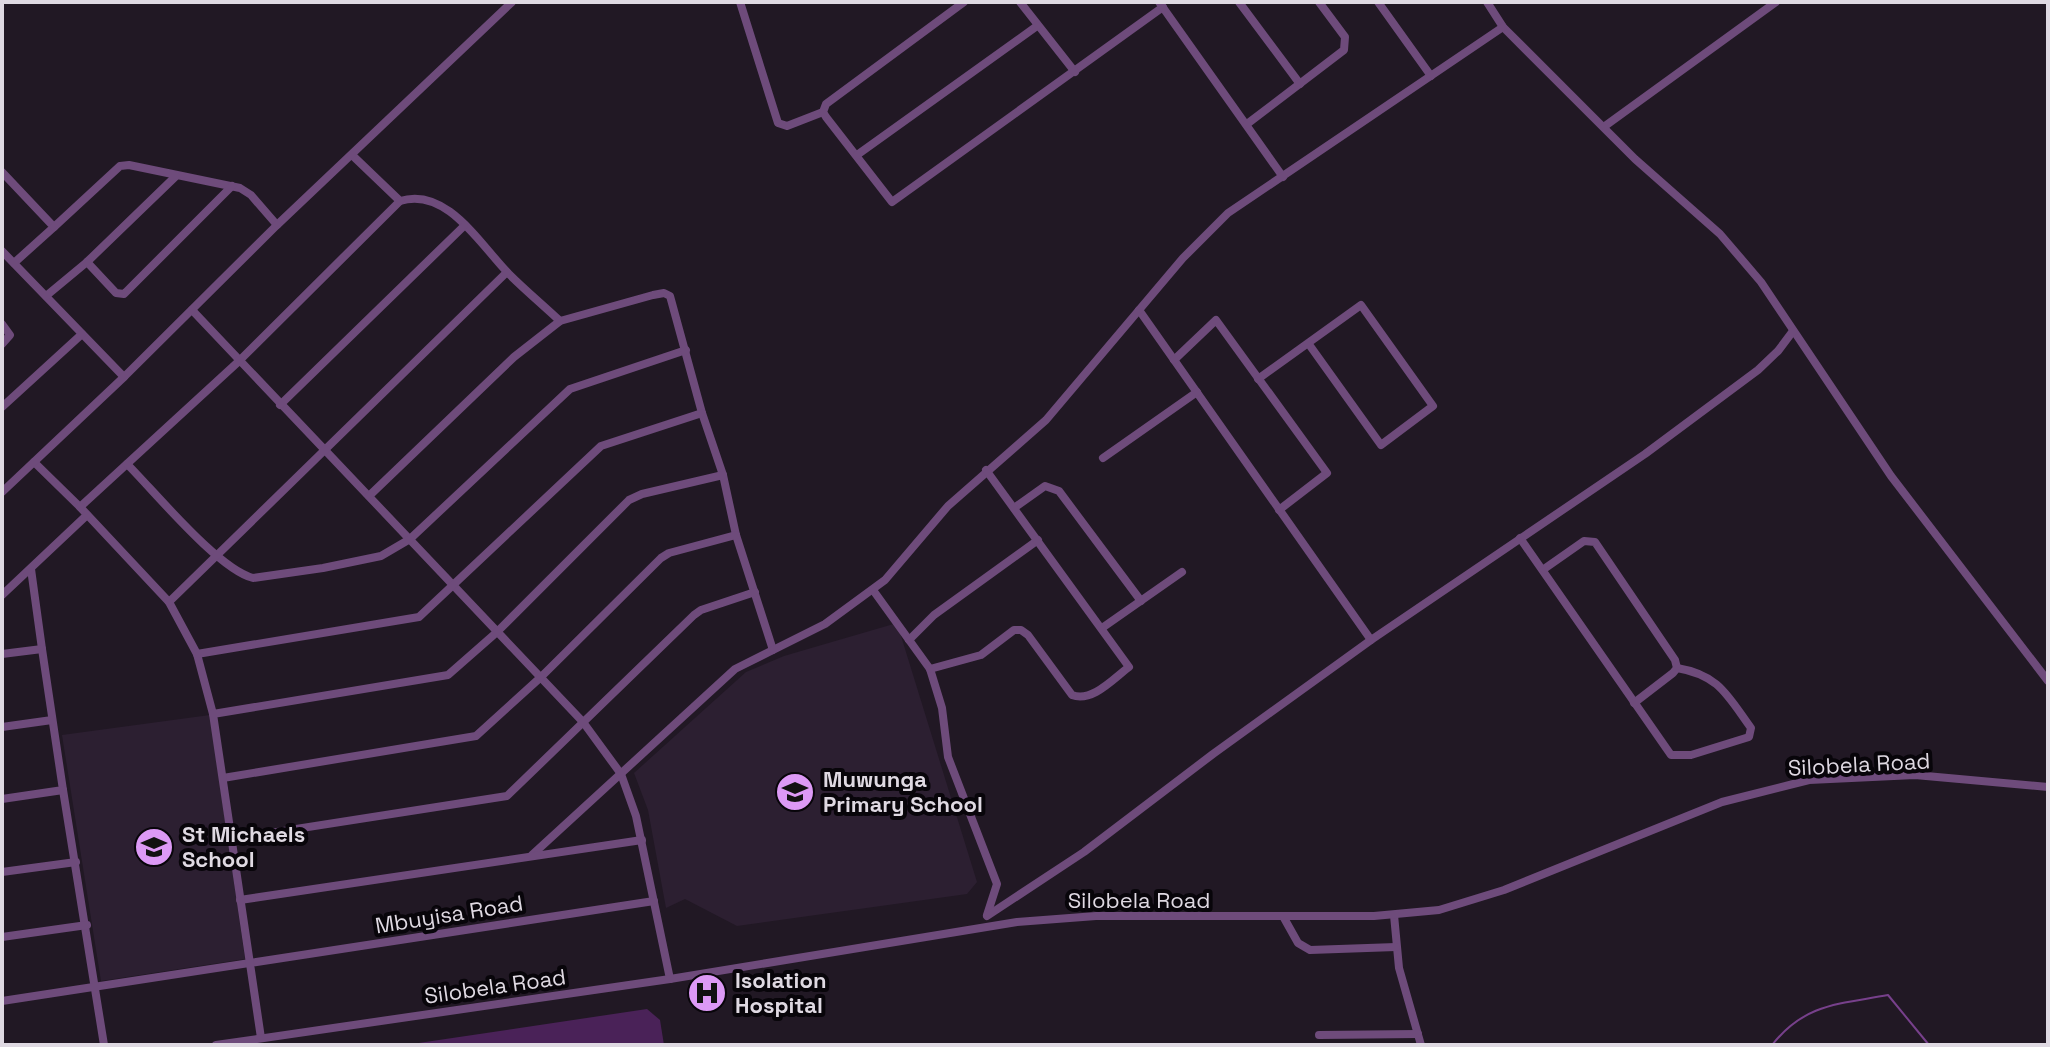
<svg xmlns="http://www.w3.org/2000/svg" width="2050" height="1047" font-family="'Space Grotesk',sans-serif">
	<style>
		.built { fill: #2c1f31 }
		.green { fill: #4a2258 }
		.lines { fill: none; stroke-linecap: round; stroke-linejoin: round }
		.stream { stroke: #77408b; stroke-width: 2 }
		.minor { stroke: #6e4b7b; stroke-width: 8 }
		.labels { text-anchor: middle; stroke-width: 8; stroke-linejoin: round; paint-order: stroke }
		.street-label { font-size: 22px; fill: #dfd9e2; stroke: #08050a }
		.poi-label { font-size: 22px; font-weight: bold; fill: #dfd9e2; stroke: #08050a; text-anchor: start }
	</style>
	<rect width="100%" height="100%" fill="#211824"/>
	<g class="built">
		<polygon points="897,623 977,882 967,894 737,926 685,899 666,908 648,810 634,773 746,672 784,656"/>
		<polygon points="210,715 245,959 101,981 62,735"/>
	</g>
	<polygon class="green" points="647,1009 660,1020 664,1045 405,1045"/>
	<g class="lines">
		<path class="stream" d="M1772,1045C1805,1003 1840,1004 1888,995L1929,1045"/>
		<g class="minor">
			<polyline points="740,2 778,123 787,126 823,112"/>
			<polyline points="964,2 826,104 823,112 826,117 892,202 1163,7"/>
			<polyline points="1020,2 1075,72"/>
			<polyline points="1159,2 1283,177"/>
			<polyline points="1239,2 1300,84"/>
			<polyline points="1378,2 1431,76"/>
			<polyline points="1487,2 1503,27 1635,159 1720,234 1761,282 1891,476 2048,681"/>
			<polyline points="1247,124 1344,50 1345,37 1319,2"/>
			<polyline points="1605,126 1776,2"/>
			<path d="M352,155L400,201C447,186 481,246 509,274C525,290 543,305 560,321"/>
			<polyline points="857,155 1037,26"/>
			<polyline points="2,172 54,227 14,263"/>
			<polyline points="54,227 120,166 129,165 240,188 251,195 277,225"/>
			<polyline points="2,251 124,377"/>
			<polyline points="87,262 116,293 124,294 232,186"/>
			<polyline points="46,296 87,262 176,176"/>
			<polyline points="192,310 583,722 621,774 636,816 670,979"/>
			<polyline points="1139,310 1371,640"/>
			<polyline points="2,324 10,335 2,344"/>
			<polyline points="1174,360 1216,320 1327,473 1279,510"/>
			<polyline points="1258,379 1361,305 1433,406 1381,445 1308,343"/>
			<polyline points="280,405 464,226"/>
			<polyline points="2,407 82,334"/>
			<polyline points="1103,458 1197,392"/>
			<polyline points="34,462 80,507 238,362 400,201"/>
			<path d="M127,464C155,492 218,569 253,578L323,568L381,556L410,539L570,389L686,350"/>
			<polyline points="2,492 124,377 277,225 512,2"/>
			<polyline points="369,496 514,357 560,321 653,295 664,293 670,296 702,413 723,475 736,535 773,650 735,669 532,855"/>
			<polyline points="80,507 169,602 197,654 213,714"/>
			<polyline points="1014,508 1045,486 1059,491 1141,601"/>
			<path d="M1520,538L1671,755H1691L1749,737L1751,728C1727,695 1719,675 1677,668"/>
			<polyline points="31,569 42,649"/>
			<polyline points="1544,569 1584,541 1595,542 1675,660 1677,668 1673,673 1634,703"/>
			<polyline points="873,590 930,669 942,708 948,757 997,884 987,915"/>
			<polyline points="2,595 87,515"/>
			<polyline points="169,602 507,272"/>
			<polyline points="1102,628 1182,572"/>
			<polyline points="909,640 934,615 1038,540"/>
			<polyline points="773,650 825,624 885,580 948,506 1046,420 1183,258 1228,213 1503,27"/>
			<polyline points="2,654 42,649 63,790 2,799"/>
			<polyline points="197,654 419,617 601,446 702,413"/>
			<path d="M930,669L981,655L1014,630H1021L1028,635L1072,695C1092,703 1114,678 1129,667L986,470"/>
			<polyline points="2,727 52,720"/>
			<polyline points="223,778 476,736 541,677 661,558 669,553 736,535"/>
			<polyline points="63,790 104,1045"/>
			<polyline points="232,839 507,796 694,615 701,610 755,592"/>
			<polyline points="2,872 76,862"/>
			<polyline points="240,900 642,840"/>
			<polyline points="1394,915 1399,968 1421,1045"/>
			<polyline points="987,916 1084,852 1213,754 1371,640 1645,454 1758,370 1778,351 1793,331"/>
			<polyline points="1284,918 1298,943 1310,950 1396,947"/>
			<polyline points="2,937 87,925"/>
			<polyline points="2,1001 654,901"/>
			<polyline points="1319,1035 1418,1034"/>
			<polyline points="261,1038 213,714 448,675 497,632 629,500 642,494 723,475"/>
			<polyline points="216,1045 670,979 1017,922 1096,916 1374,916 1439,910 1504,890 1722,802 1809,780 1915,775 2048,787"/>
		</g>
	</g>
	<defs>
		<symbol id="school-disc" viewBox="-11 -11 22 22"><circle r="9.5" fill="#dc99f5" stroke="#08050a"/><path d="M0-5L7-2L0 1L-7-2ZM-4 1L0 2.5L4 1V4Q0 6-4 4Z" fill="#111"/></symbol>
		<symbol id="hospital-disc" viewBox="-11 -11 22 22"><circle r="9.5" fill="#dc99f5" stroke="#08050a"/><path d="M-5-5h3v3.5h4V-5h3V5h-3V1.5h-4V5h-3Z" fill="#111"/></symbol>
	</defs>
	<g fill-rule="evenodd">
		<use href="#school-disc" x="773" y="770" width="44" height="44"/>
		<use href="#school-disc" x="132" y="825" width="44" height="44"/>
		<use href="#hospital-disc" x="685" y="971" width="44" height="44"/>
	</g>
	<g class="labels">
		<g class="street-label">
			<text transform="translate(1859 764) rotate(-3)" y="8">Silobela Road</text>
			<text x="1139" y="908">Silobela Road</text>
			<text transform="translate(449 914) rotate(-9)" y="8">Mbuyisa Road</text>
			<text transform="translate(495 986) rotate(-8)" y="8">Silobela Road</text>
		</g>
		<g class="poi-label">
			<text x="823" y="787">Muwunga<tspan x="823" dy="25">Primary School</tspan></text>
			<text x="182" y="842">St Michaels<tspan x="182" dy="25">School</tspan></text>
			<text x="735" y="988">Isolation<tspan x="735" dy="25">Hospital</tspan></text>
		</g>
	</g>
	<rect width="2050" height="1047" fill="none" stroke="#dfd9e2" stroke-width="8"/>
</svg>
